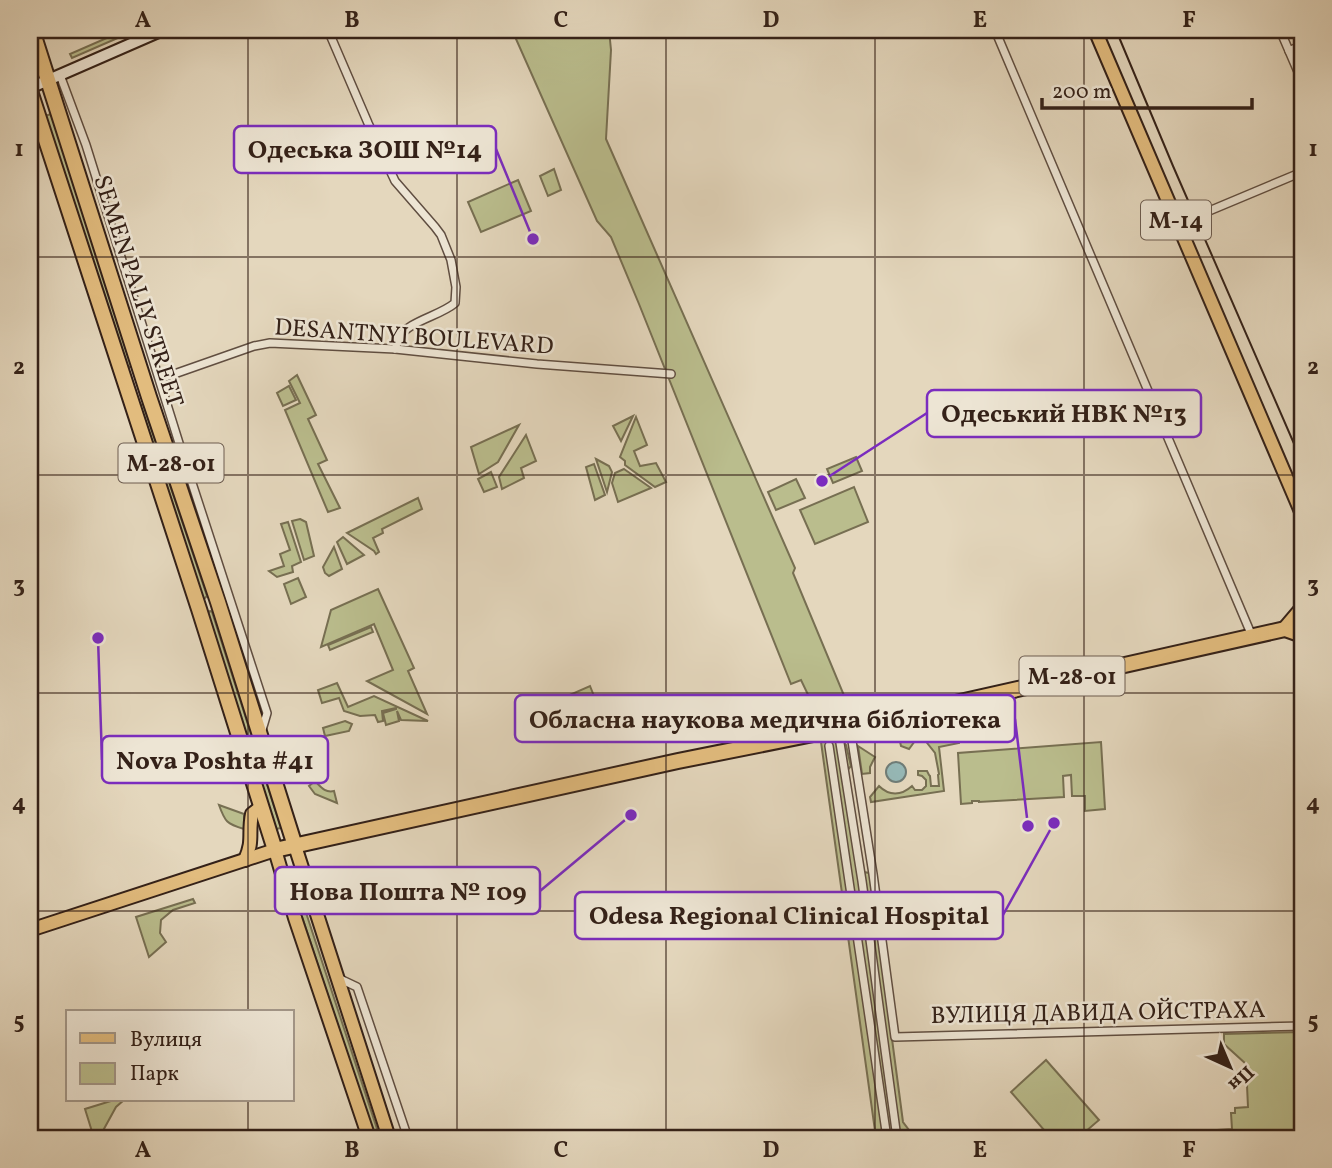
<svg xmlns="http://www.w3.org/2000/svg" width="1332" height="1168" font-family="Vollkorn,serif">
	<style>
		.green { fill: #babd8d; stroke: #776f52; stroke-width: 2 }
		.water { fill: #96b8b6; stroke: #6f7c77; stroke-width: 2 }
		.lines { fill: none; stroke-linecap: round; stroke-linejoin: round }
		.street-casing { stroke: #604e41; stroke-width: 10 }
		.secondary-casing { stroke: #342118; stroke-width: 14 }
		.primary-casing { stroke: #342118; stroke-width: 16 }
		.highway-casing { stroke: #342118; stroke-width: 18 }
		.street { stroke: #ede5d4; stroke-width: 7 }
		.secondary { stroke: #ede5d4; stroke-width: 10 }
		.primary { stroke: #e2bc7e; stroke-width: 12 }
		.highway { stroke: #e2bc7e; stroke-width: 14 }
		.tram { stroke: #342118; stroke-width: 2 }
		.grid { fill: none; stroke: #342118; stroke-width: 2; stroke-opacity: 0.55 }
		.labels { text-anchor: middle; stroke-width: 5; stroke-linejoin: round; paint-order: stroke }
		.shield { fill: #ede5d4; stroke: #6c5c50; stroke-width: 2 }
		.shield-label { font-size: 23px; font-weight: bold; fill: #342118 }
		.street-label { font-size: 24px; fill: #342118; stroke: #ede5d4 }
		.leader { fill: none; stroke: #7b2cbf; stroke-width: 2.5 }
		.callout-dot { fill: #7b2cbf; stroke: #ede5d4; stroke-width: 2.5 }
		.callout { fill: #ede5d4; stroke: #7b2cbf; stroke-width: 2.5 }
		.callout-label { font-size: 26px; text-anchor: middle; font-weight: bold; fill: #342118 }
		.neatline { fill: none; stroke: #342118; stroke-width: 2.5 }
		.grid-label { font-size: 23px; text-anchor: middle; font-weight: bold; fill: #342118 }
	</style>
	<rect width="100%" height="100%" fill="#e4d7bd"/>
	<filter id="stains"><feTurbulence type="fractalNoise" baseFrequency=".00286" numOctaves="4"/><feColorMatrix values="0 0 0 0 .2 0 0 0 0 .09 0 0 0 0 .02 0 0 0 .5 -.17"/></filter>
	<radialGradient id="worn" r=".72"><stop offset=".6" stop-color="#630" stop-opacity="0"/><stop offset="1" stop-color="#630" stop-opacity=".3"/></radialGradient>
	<g class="green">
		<polygon points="125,30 136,30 72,58 70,54"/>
		<polygon points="512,30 609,30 611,50 606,139 795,568 793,573 848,705 825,711 822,699 812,703 801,680 791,684 639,304 611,237 597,221"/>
		<polygon points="51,114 132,366 127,368 45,116"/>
		<polygon points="554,169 561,190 548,196 540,176"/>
		<polygon points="518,180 531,211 481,232 468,202"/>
		<polygon points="297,375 316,415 308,419 327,460 318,464 340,508 328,512 285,410 300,403 289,381"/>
		<polygon points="289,386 296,400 283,406 277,393"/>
		<polygon points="143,404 207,596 204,599 202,598 138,406"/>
		<polygon points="633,416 621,441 613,426"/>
		<polygon points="636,417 647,445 634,451 640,466 656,463 666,482 655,487 625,465 625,461 620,457"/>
		<polygon points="519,425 498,462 479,474 471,447"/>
		<polygon points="526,435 536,461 521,468 524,478 502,489 499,477"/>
		<polygon points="856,457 862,471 833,483 827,469"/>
		<polygon points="596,459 609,466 612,472 607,492"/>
		<polygon points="594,464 605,495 595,500 586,467"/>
		<polygon points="624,469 651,488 618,502 612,483 615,473"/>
		<polygon points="491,472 497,487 484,492 478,479"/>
		<polygon points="796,479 805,498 776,510 768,492"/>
		<polygon points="854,487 868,522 815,544 800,510"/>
		<polygon points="418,498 422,509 382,529 383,533 373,538 379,552 376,554 374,551 347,533"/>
		<polygon points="300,519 306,522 314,556 304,560 292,521"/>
		<polygon points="288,522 301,562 292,566 293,572 277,577 269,571 284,566 280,554 290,550 281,524"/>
		<polygon points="343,537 364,555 347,564 337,542"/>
		<polygon points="334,547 342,569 329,576 325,573 323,567"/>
		<polygon points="298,578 306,597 291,604 284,584"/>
		<polygon points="222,588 261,708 260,712 258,709 218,589"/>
		<polygon points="378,589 414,668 408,671 427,714 367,681 393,670 374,624 321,647 331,610"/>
		<polygon points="210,611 212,612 281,828 276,829 207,614"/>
		<polygon points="371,627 373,632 330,650 328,645"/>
		<polygon points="337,683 348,707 374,696 428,721 401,720 397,711 399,721 386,725 383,713 396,709 396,708 382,711 383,721 378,722 375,715 360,716 344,711 339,698 322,703 318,690"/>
		<polygon points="590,686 596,701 518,723 517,718"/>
		<path d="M957,719L959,743L939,747L944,791L871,802L870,797L879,786C889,796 901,796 912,786L915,790H922L926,786V780L922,776L918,775V771H927L929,775L930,776L931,786H939L938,775L939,774L935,753L924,739L935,724Z"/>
		<polygon points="345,721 352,724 349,731 325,736 323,728"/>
		<polygon points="926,726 909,749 901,746 898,733"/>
		<polygon points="840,738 846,745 851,766 846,772 863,872 870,873 903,1122 915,1138 876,1138 821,742"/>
		<polygon points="1101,742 1105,809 1085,811 1085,796 1072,796 1071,775 1063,776 1064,797 979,802 979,801 972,801 972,803 961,804 958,753"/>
		<polygon points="858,746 875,757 870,767 870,773 862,774"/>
		<path d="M315,781C321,787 325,793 334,791L337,803L315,794L309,786Z"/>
		<path d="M219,805L244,814V829C227,824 225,822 219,805Z"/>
		<polygon points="289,869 292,870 380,1138 375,1138 287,871"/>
		<polygon points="193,899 195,903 173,910 161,920 160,933 166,942 149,957 136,917"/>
		<polygon points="1302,1032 1302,1138 1218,1138 1218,1130 1232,1129 1231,1113 1235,1113 1235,1108 1248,1107 1246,1064 1224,1044 1224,1034"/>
		<polygon points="1046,1060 1099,1120 1078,1138 1051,1138 1011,1092"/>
		<polygon points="114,1100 124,1100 116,1107 99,1138 94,1138 85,1109"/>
	</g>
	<circle class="water" cx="896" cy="772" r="10"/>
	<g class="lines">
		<defs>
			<g id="street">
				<path d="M328,30L368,123L395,181L435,227L441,235L451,260L456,287L455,303C440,316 408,321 399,338C397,341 397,345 395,349"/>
				<polyline points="995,30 1252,636"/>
				<polyline points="1280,30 1302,81"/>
				<polyline points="1289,51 1302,45"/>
				<polyline points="60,75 86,145 179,443 267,713 262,730"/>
				<polyline points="1178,224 1302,172"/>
				<polyline points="160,379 254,346 270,343 395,349 537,364 671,374"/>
				<polyline points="853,727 852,741 873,874 895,1037 1302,1026"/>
				<polyline points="840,743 862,881 897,1138"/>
				<polyline points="829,746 887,1138"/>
				<polyline points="338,978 357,987 408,1138"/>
			</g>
			<polyline id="secondary" points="30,88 163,30"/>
			<g id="primary">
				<polyline points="1095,30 1302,514"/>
				<polyline points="295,846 389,1138"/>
				<path d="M245,860C254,840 248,834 252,814L261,807"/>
				<polyline points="30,930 275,850 295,918 369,1138"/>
			</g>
			<g id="highway">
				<polyline points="32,30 149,397 218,602 295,846"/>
				<polyline points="30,91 199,609 275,850 678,761 853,726 1285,629 1302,635"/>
				<polyline points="1285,629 1302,609"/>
			</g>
		</defs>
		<use href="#street" class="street-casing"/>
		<use href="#secondary" class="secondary-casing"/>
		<use href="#primary" class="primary-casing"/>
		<use href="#highway" class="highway-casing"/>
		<use href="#street" class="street"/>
		<use href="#secondary" class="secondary"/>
		<use href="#primary" class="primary"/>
		<use href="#highway" class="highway"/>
		<polyline class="tram" points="1116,30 1173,166 1302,462"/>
	</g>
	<path class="grid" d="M248,30V1012M457,30V1138M666,30V1138M875,30V1138M1084,30V1138M30,257H1302M30,475H1302M30,693H1302M30,911H1302M248,1100V1138"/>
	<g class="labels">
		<g class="shield">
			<rect x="1141" y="200.5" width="70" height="39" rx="5"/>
			<rect x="118.5" y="443.5" width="105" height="39" rx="5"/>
			<rect x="1019.5" y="656.5" width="105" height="39" rx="5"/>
		</g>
		<g class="shield-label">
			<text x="1176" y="228">М-14</text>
			<text x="171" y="471">М-28-01</text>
			<text x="1072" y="684">М-28-01</text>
		</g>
		<g class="street-label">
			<text transform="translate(139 291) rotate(72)" y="8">SEMEN PALIY STREET</text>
			<text transform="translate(414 336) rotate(4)" y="8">DESANTNYI BOULEVARD</text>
			<text transform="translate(1098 1012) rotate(-1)" y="8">ВУЛИЦЯ ДАВИДА ОЙСТРАХА</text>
		</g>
	</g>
	<path class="leader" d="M533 239L496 149M822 481L927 413M1028 826L1015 719M98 638L102 760M631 815L540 891M1054 823L1003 915"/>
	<g class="callout-dot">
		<circle cx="533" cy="239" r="7"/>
		<circle cx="822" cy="481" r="7"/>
		<circle cx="1028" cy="826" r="7"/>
		<circle cx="98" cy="638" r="7"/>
		<circle cx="631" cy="815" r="7"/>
		<circle cx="1054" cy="823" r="7"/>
	</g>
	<g class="callout">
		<rect x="234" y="126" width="262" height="47" rx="7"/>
		<rect x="927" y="390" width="274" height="47" rx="7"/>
		<rect x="515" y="695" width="500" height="47" rx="7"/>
		<rect x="102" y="736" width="226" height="47" rx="7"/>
		<rect x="275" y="867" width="265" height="47" rx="7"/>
		<rect x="575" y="892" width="428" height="47" rx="7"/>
	</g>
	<g class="callout-label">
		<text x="365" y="158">Одеська ЗОШ №14</text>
		<text x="1064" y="422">Одеський НВК №13</text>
		<text x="765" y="728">Обласна наукова медична бібліотека</text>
		<text x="215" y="769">Nova Poshta #41</text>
		<text x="408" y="900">Нова Пошта № 109</text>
		<text x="789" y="924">Odesa Regional Clinical Hospital</text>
	</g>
	<rect width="1332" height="1168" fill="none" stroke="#e4d7bd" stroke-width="77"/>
	<rect x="66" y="1010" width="228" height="91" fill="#ede5d4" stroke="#a39789" stroke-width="2"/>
	<rect x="80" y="1033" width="35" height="10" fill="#e2bc7e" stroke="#a39789" stroke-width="2"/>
	<text x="130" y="1046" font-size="21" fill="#342118">Вулиця</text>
	<rect x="80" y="1063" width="35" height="21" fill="#babd8d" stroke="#a39789" stroke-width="2"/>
	<text x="130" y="1080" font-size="21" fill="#342118">Парк</text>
	<g transform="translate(1230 1067) rotate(136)" stroke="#ede5d4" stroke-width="5" paint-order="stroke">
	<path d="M0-5L12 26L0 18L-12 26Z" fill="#342118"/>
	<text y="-10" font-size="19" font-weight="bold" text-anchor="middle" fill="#342118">Пн</text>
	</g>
	<path d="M1042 98v10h210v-10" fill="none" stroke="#342118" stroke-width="3.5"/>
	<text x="1052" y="98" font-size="21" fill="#342118" stroke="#ede5d4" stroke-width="5" paint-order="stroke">200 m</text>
	<rect x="38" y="38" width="1256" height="1092" class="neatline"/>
	<g class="grid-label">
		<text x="143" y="27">A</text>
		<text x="352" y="27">B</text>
		<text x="561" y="27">C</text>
		<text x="771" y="27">D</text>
		<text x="980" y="27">E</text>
		<text x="1189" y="27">F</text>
		<text x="19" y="156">1</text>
		<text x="1313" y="156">1</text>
		<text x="19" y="374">2</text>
		<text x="1313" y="374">2</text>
		<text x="19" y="592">3</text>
		<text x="1313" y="592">3</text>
		<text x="19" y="810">4</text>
		<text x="1313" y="810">4</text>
		<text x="19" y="1028">5</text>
		<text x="1313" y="1028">5</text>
		<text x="143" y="1157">A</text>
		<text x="352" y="1157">B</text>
		<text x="561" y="1157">C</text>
		<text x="771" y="1157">D</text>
		<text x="980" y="1157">E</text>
		<text x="1189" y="1157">F</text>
	</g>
	<rect width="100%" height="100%" filter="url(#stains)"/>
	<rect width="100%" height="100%" fill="url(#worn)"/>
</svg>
